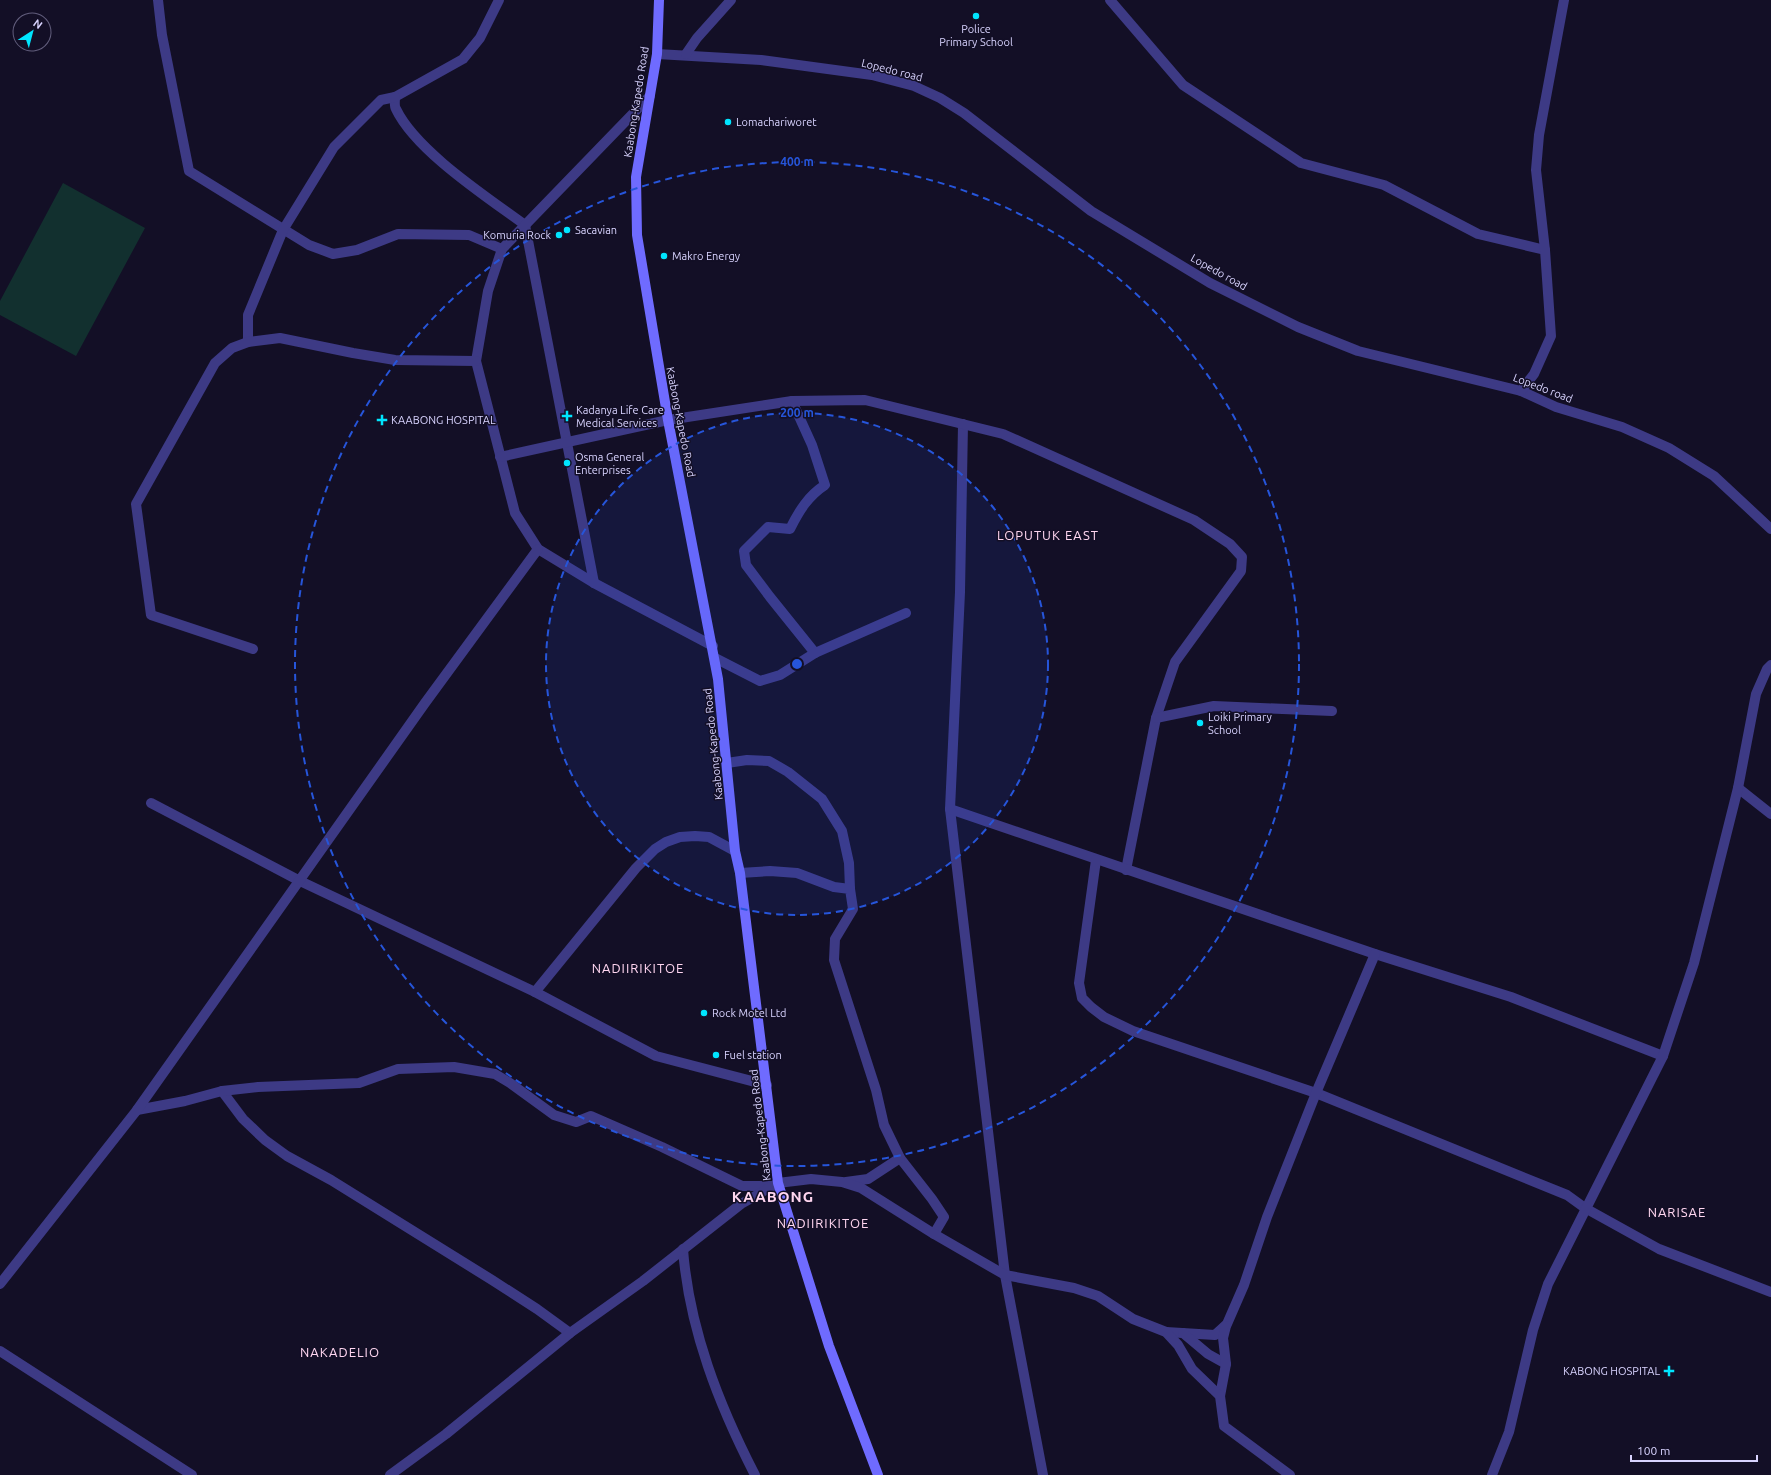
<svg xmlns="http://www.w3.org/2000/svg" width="1771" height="1475" font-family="Ubuntu,sans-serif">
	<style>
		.pitch { fill: #12302f }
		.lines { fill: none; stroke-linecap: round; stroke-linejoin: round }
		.minor { stroke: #3d3a85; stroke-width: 10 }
		.secondary { stroke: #6f6bff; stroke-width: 10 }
		.ring { fill: none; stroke: #2655da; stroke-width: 2; stroke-dasharray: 7 5 }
		.poi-dot { fill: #00e5ff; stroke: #130f26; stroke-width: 1.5 }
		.labels { text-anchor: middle; stroke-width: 3; stroke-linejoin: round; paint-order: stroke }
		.poi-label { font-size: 11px; fill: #d9d4ff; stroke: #130f26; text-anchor: start }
		.street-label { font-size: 11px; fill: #d9d4ff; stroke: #130f26 }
		.quarter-label { font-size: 13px; letter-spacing: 1px; fill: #ffd6f0; stroke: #130f26 }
		.district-label { font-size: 15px; font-weight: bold; letter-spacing: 1px; fill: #ffd6f0; stroke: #130f26 }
		.centre { fill: #2655da; stroke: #130f26; stroke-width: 2 }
		.ring-label { font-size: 12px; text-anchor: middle; font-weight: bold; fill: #2655da; stroke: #130f26; stroke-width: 3; stroke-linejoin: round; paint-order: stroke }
	</style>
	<rect width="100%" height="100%" fill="#130f26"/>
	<polygon class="pitch" points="63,183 145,228 76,356 0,315 0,301"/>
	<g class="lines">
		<g class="minor">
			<polyline points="158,0 162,35 189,171 309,245 333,254 357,250 398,234 469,235 502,249"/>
			<path d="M499,0L480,38L463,59L395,97C395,101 394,106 396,109C416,151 487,197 525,225L594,583"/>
			<polyline points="1110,0 1183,85 1301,163 1384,185 1478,234 1545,250"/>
			<polyline points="657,54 761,60 872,75 914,86 940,98 964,113 1091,211 1210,283 1298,327 1358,351 1521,391 1556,407 1622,427 1669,448 1714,476 1771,529"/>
			<polyline points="686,54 697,38 731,0"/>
			<polyline points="650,96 502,249 488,291 476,361 515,513 538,549 594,583 713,646"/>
			<polyline points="248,342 248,315 283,230 334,147 381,100 395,97"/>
			<polyline points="1521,391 1534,374 1551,336 1545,250 1536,170 1539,135 1564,0"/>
			<path d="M792,401L812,445L825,485C808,496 799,511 790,529L768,527L744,551L746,565L770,597L815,653"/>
			<polyline points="963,424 960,592 950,809 1005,1275 1043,1475"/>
			<polyline points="500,457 668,420 792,401 865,400 1003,434 1194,520 1230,544 1242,557 1241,571 1175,662 1156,718 1126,870"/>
			<polyline points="253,649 151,615 136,504 215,363 232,348 248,342 280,338 353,353 395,360 476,361"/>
			<polyline points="715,658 760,681 780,675 815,653 906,613"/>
			<polyline points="1156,718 1214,706 1332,711"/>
			<polyline points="727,763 747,760 769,761 788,772 822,799 842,831 849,863 850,889"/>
			<polyline points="1738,788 1771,814"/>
			<polyline points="151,803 300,881 535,992 656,1056 767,1085"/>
			<polyline points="950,809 1375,954 1511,997 1663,1056"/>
			<polyline points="1096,860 1079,983 1082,998 1091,1007 1104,1017 1133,1031 1316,1093 1567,1195 1585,1208 1659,1249 1771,1292"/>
			<polyline points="740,873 770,871 797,873 834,887 850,889 853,909 835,939 834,960 876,1090 884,1125 900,1158 932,1199 944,1217 934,1234"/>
			<polyline points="535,992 636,868 655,849 666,842 680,837 695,836 709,837 735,851"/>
			<polyline points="222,1091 243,1119 265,1140 287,1156 331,1180 492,1280 537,1309 570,1333"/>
			<polyline points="137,1110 185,1101 222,1091 258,1087 359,1083 398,1069 454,1067 495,1074 510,1083 554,1115 576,1122 591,1116 662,1147 742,1186 771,1186"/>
			<polyline points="846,1182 868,1179 900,1158"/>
			<path d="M683,1249C689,1329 719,1405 755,1475"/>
			<polyline points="0,1284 137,1110 425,703 538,549"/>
			<polyline points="1166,1332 1215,1335 1227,1324 1244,1285 1267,1217 1316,1093 1375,954"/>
			<polyline points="1183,1333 1208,1354 1226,1364"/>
			<polyline points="0,1351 192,1475"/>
			<polyline points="1220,1396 1226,1364 1223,1338 1226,1326"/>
			<polyline points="390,1475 446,1434 570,1333 643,1281 741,1204 778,1183 811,1179 842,1182 861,1188 934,1234 1005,1275 1074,1288 1098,1296 1133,1319 1166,1332 1178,1345 1192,1369 1220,1396 1224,1426 1290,1475"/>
			<polyline points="1492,1475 1509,1432 1533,1330 1548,1284 1663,1056 1694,963 1738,788 1756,694 1767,669 1771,665"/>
		</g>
		<polyline class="secondary" points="659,0 657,54 636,177 637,235 668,420 718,679 735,851 740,873 778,1183 829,1346 878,1475"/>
	</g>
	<circle cx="797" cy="664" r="251" fill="#2655da" fill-opacity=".12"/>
	<g class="ring">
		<circle cx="797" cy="664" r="251"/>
		<circle cx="797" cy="664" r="502"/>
	</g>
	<g class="poi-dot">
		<circle cx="976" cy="16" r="4"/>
		<circle cx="728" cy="122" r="4"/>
		<circle cx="567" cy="230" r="4"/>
		<circle cx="559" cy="235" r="4"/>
		<circle cx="664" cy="256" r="4"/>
		<path d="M565 410h4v4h4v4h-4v4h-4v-4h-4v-4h4z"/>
		<path d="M380 414h4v4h4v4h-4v4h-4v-4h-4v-4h4z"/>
		<circle cx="567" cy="463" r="4"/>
		<circle cx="1200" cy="723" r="4"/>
		<circle cx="704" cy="1013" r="4"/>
		<circle cx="716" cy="1055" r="4"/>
		<path d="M1667 1365h4v4h4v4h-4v4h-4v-4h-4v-4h4z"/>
	</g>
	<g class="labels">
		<g class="poi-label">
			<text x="976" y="33" text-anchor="middle">Police<tspan x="976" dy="13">Primary School</tspan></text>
			<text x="736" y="126">Lomachariworet</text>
			<text x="575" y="234">Sacavian</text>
			<text x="551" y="239" text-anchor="end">Komuria Rock</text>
			<text x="672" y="260">Makro Energy</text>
			<text x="576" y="414">Kadanya Life Care<tspan x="576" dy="13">Medical Services</tspan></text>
			<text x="391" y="424">KAABONG HOSPITAL</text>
			<text x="575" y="461">Osma General<tspan x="575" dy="13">Enterprises</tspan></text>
			<text x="1208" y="721">Loiki Primary<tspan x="1208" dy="13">School</tspan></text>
			<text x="712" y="1017">Rock Motel Ltd</text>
			<text x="724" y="1059">Fuel station</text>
			<text x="1660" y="1375" text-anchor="end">KABONG HOSPITAL</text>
		</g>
		<g class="street-label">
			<text transform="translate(892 70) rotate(14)" y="4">Lopedo road</text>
			<text transform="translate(636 102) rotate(-81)" y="4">Kaabong-Kapedo Road</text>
			<text transform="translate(1219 272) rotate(29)" y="4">Lopedo road</text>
			<text transform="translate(1543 388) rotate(21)" y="4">Lopedo road</text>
			<text transform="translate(681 422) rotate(79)" y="4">Kaabong-Kapedo Road</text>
			<text transform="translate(713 744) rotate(-96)" y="4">Kaabong-Kapedo Road</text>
			<text transform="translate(760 1125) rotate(-97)" y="4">Kaabong-Kapedo Road</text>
		</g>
		<g class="quarter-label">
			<text x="1048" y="540">LOPUTUK EAST</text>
			<text x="638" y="973">NADIIRIKITOE</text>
			<text x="1677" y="1217">NARISAE</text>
			<text x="823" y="1228">NADIIRIKITOE</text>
			<text x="340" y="1357">NAKADELIO</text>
		</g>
		<g class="district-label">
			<text x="773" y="1202">KAABONG</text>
		</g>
	</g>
	<circle cx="797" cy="664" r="6" class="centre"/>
	<g class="ring-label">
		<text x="797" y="166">400 m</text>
		<text x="797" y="417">200 m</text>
	</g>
	<g transform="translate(32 32) rotate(36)"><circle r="19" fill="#130f26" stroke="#625e7d"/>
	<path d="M0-3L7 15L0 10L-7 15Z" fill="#00e5ff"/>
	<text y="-6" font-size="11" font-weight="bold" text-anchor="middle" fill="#d9d4ff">N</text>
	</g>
	<path d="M1631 1455v6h126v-6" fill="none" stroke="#d9d4ff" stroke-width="2"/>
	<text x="1637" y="1455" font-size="12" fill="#d9d4ff" stroke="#130f26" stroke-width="3" paint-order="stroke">100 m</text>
</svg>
